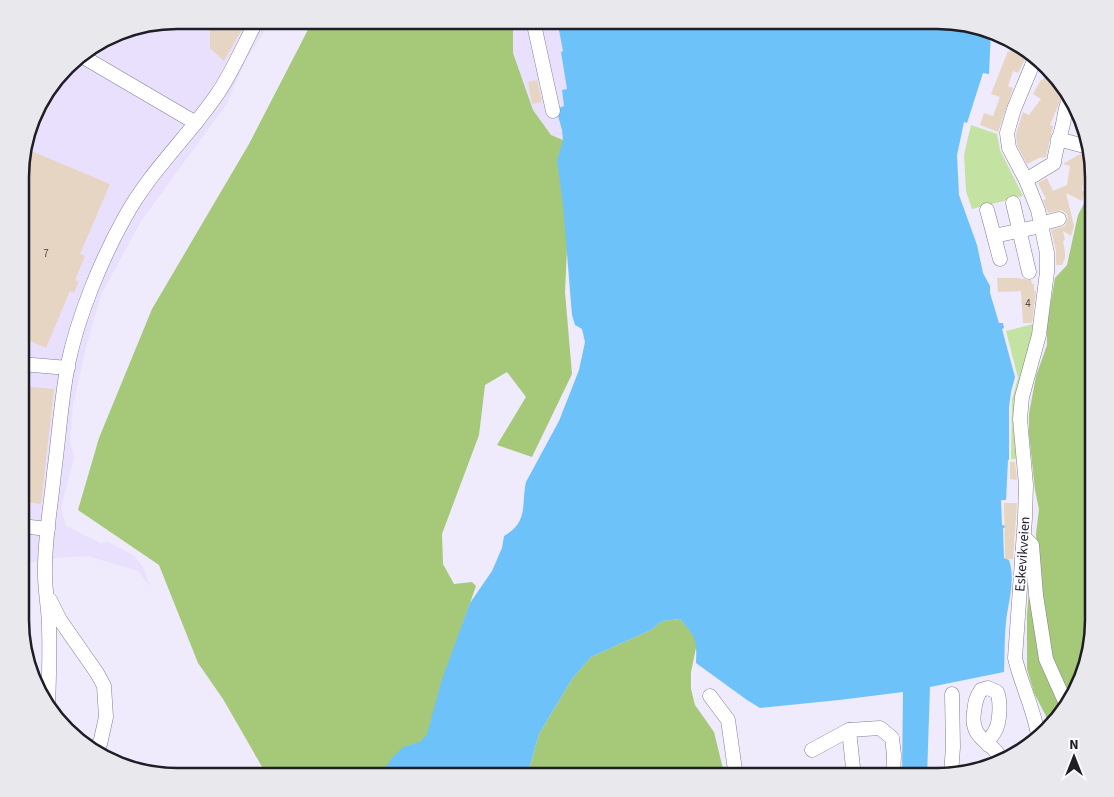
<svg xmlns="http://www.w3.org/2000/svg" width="1114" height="797" font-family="'Source Sans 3',sans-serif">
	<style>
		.built { fill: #e9e0fe }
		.green { fill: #c4e3a2 }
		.forest { fill: #a5c978 }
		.water { fill: #6dc2f9 }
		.building { fill: #e7d5c3 }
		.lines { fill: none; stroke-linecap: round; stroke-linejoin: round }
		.minor-casing { stroke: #847e92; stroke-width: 15 }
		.minor { stroke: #fff; stroke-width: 14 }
		.labels { text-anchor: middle; stroke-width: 4; stroke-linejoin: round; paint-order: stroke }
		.number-label { font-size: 11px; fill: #514b4c }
		.street-label { font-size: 14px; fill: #1f1d25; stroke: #fbfafe }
		.rim { fill: none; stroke: #1f1d25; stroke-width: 2.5 }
	</style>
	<rect width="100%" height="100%" fill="#efeafc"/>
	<g class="built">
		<polygon points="177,20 272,20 247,58 226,105 141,221 101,295 86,347 73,405 70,440 74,458 61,508 66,526 100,543 108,542 133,555 143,567 150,587 138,571 88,556 58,558 21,564 21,156 41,99 74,59 126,28"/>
		<polygon points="513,20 557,20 563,51 561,52 568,90 562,91 564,106 556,109 562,130 563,140 551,135 533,110 513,53"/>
	</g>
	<g class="green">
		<polygon points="971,125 997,134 1000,150 1023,196 972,209 966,191 964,155"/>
		<polygon points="1037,323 1019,459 1011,459 1012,399 1018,378 1006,331"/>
	</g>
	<g class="forest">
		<polygon points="313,20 513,20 513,53 533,110 551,135 563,140 567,249 565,292 572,374 532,457 497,445 526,397 507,372 485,385 479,435 442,534 443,564 454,584 472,582 476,586 438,694 444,741 396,777 264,777 265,772 223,699 198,663 159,565 78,510 99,438 152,309 249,144"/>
		<polygon points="1094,189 1094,630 1086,671 1061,716 1048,727 1046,716 1034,693 1027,669 1027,614 1030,582 1037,557 1036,534 1039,509 1035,490 1029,434 1029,414 1036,376 1047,345 1047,324 1055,278 1067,265 1078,215 1088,196"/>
		<polygon points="680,619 695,636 697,643 691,672 691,689 695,705 714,732 725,777 527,777 539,734 572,679 591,657 651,630 662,621"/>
	</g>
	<path class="water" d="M557,20H947L991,30L989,74L983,73L967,123L964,122L957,155L959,195L977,245L983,273L990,286V293L999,323H1003L1004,328L1002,329L1015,377L1011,392L1009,407V460H1008L1006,500H1001L1002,525L1008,526V528H1003L1004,558L1009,560C1015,578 1010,596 1007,614C1004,633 1005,653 1004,672L930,687L927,777H902L903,692L839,700L760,708L747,700L696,663C697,638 696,638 680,619L662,621L651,630L591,657L572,679L539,734L527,777H380L391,759L403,747L420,742L427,734L442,679L470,603L492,571L502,548L504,536C529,521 521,506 526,482L559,421L579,370L585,342L582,329L575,325L572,315L563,205L557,161L563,140L562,130L556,109L564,106L562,90L567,89L561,52L563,51Z"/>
	<g class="building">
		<polygon points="210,20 247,20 224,61 210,48 210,29 205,24"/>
		<polygon points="1014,42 1029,51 1018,73 1013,71 1008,86 1013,88 998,132 980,125 984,113 993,116 1000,97 991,94 1008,51 1010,52"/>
		<polygon points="1048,71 1064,91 1050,125 1053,126 1046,157 1041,158 1041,157 1027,164 1017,145 1016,134 1023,112 1029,115 1041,99 1033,94 1041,80 1043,80"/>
		<polygon points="537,80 542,102 532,104 528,82"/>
		<polygon points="24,148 110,184 80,254 85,256 75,280 79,281 74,293 70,291 46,348 21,337 21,156"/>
		<polygon points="1080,154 1091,155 1093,162 1090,170 1085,168 1082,191 1085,191 1082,201 1066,193 1074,226 1071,236 1063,231 1065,240 1063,241 1065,252 1065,258 1062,265 1056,265 1056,251 1051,230 1065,226 1068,217 1066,213 1061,210 1048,213 1043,200 1046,199 1038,183 1047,178 1053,191 1067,185 1070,166 1063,164"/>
		<polygon points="997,278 1016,278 1031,280 1032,284 1034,284 1034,291 1036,291 1032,323 1023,323 1021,291 998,292"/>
		<polygon points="21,386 54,389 41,504 21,502"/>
		<polygon points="1010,462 1015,462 1017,480 1010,479"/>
		<polygon points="1004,503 1017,503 1013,559 1005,559"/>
	</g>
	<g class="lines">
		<defs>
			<g id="minor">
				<polyline points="533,20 553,111"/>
				<polyline points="80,55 196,123"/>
				<path d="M1036,56L1014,109L1007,133L1009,148L1026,180L1038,210L1047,253V272L1039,335L1022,397L1020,419L1026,485L1025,518L1015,658C1021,684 1034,709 1038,735"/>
				<polyline points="1058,139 1088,147"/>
				<path d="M1026,180L1054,163C1055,151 1059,140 1062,128C1065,118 1064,108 1070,98"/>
				<polyline points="1013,203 1029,272"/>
				<polyline points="987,210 994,236 1041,226"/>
				<polyline points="1040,224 1059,219"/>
				<polyline points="994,236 1000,259"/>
				<polyline points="21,364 68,368"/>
				<polyline points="21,526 48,529"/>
				<polyline points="1026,539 1032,545 1036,595 1046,659 1067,706"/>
				<polyline points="50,600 60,620 97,673 104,686 106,717 100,744 89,749"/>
				<polyline points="710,696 728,720 736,777"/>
				<path d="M48,707C49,680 50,654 49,627C49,610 45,592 45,575C44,541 51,506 54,473C59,437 61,400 68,364C78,316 101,260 125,217C150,171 189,136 218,93C233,71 244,44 257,20"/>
				<polyline points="849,730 854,777"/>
				<path d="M988,745C988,739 992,737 995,731C1000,723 1001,701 997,692L988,688L981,690C976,697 975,703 974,712C969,743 998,742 1001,762"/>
				<polyline points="812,750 849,730 880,728 892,738 894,755 893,777"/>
				<polyline points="951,774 953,747 952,694"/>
			</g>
		</defs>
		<use href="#minor" class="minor-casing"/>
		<use href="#minor" class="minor"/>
	</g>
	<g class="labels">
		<g class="number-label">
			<text x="46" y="257">7</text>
			<text x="1028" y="307">4</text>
		</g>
		<g class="street-label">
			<text transform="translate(1022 554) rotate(-86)" y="5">Eskevikveien</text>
		</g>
	</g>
	<path d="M0 0H1114V797H0ZM177 29H937A148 148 0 0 1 1085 177V620A148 148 0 0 1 937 768H177A148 148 0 0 1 29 620V177A148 148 0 0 1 177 29Z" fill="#e9e8ed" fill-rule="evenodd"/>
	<path class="rim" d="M177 29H937A148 148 0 0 1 1085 177V620A148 148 0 0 1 937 768H177A148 148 0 0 1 29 620V177A148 148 0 0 1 177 29Z"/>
	<g transform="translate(1074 757)" stroke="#fbfafe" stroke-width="4" paint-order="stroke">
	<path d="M0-4L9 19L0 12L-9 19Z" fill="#1f1d25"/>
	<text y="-8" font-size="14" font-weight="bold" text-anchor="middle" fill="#1f1d25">N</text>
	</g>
</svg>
